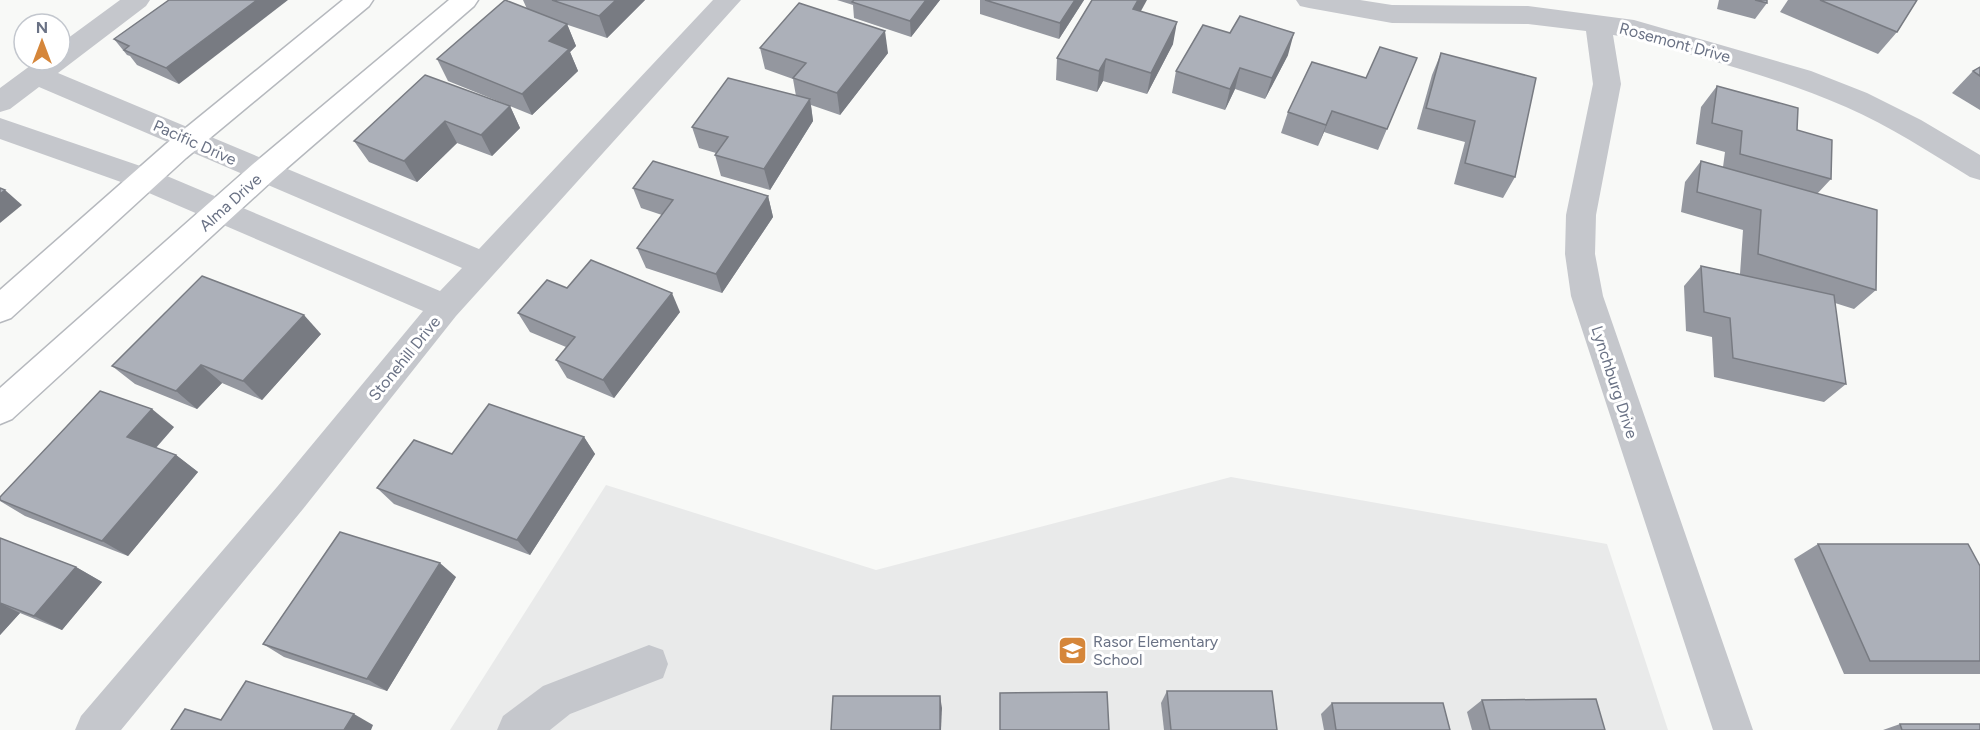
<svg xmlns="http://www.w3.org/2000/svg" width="1980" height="730" font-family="Figtree,sans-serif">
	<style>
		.built { fill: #e9eaea }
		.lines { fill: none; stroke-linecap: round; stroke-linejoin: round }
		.major-casing { stroke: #b6b9be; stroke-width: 3 }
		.minor { fill: #c5c7cc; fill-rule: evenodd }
		.major { fill: #fff; fill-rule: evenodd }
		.wall { fill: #94979f }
		.shaded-wall { fill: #787b82 }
		.building { fill: #acb0b9; stroke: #787b82; stroke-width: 1.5 }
		.labels { text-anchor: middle; stroke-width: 6; stroke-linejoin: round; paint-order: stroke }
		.street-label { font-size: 16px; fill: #6a7285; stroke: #fff }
		.poi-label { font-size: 16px; fill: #6a7285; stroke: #fff; text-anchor: start }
	</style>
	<rect width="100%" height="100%" fill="#f8f9f7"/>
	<polygon class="built" points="1231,477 1607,544 1668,730 450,730 606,485 876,570"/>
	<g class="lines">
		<defs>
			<g id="major">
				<polygon points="343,0 373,0 369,6 186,158 11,318 0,322 0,290 166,144"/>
				<polygon points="449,0 478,0 474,6 273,180 12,419 0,424 0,388 253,164"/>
			</g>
		</defs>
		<use href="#major" class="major-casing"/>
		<g class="minor">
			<polygon points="120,0 150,0 146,6 58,73 479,249 713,0 741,0 456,316 303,509 121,730 75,730 81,716 277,487 423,311 135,187 0,139 0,118 155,171 440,291 462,268 39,87 10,109 0,112 0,88 38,60 60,60 60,44"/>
			<path d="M1296,0H1360L1392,5L1528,6L1634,20L1811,71L1867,93L1921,120L1980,155V180L1970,177C1929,152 1890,126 1846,107C1778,77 1704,59 1633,38L1613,35L1621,84L1596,215L1595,254L1603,296L1753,730H1713L1571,296L1565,254L1566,215L1593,84L1586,31L1528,24L1392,23L1309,8L1300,6Z"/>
			<polygon points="649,645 663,650 668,664 663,678 570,714 550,730 497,730 503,716 543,686"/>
		</g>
		<use href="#major" class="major"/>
	</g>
	<g class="wall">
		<polygon points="169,0 179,84 137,65 130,56 127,55 114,39"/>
		<polygon points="523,0 645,0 607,38 565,24 567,24 576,46 570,52 578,71 532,115 448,81 437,59 527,9"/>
		<polygon points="837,0 940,0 911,37 854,18 853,5"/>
		<polygon points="980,0 1084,0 1059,39 980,14"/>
		<polygon points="1719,0 1767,0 1767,3 1755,19 1717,9"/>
		<polygon points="1788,0 1917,0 1897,32 1878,54 1780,12"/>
		<polygon points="1141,12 1173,44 1147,94 1103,81 1097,92 1056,80 1057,58"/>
		<polygon points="760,48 888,53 840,115 811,105 813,121 770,190 721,176 715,155 716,153 699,148 692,127 796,96 793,79 765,69"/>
		<polygon points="1441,53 1515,177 1503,198 1454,184 1465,142 1417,129 1432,75"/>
		<polygon points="1288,55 1265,99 1235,89 1225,110 1172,93 1176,71"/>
		<polygon points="1417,58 1378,150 1324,132 1318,146 1281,133 1288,112 1366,78"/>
		<polygon points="1980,67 1980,110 1952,93 1973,71"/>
		<polygon points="1717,86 1797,130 1831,179 1817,194 1876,290 1854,309 1835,303 1846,384 1824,402 1714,377 1712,337 1686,331 1684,286 1701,266 1740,274 1743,230 1681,212 1685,182 1701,161 1723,167 1725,152 1696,144 1701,107"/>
		<polygon points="510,106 520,128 492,156 457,143 417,182 369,162 354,141"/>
		<polygon points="633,188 768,196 773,217 722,293 646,268 637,248 662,215 641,208"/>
		<polygon points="567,288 680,312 614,398 567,378 556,360 566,347 530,332 518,313"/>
		<polygon points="321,334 262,400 222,383 197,409 135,384 112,366"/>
		<polygon points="174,427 156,448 176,455 198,472 128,556 25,516 0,501"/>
		<polygon points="584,437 595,454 530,555 394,504 377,488 452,454"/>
		<polygon points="0,538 76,567 102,582 62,630 20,613 0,635"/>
		<polygon points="1818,544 1980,566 1980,674 1844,674 1794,559"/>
		<polygon points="456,577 387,691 284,657 263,644"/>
		<polygon points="1167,691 1277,730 1164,730 1161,703"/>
		<polygon points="1482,700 1605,730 1472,730 1467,712"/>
		<polygon points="1332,703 1450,730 1324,730 1321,714"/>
		<polygon points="1900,724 1980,730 1883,730"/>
	</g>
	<g class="shaded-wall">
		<polygon points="257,0 288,0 179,84 166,68"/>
		<polygon points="616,0 645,0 607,38 599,16"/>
		<polygon points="926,0 940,0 911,37 910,21"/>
		<polygon points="1075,0 1084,0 1059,39 1060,23"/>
		<polygon points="1138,0 1147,0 1130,31 1133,9"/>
		<polygon points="1177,22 1173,44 1147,94 1151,73"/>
		<polygon points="567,24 576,46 570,52 578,71 532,115 522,94 549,41"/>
		<polygon points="885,31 888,53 840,115 837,93"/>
		<polygon points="1294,33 1288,55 1265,99 1272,78"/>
		<polygon points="1106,59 1103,81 1097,92 1099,71"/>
		<polygon points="1240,68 1235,89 1225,110 1230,89"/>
		<polygon points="810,99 813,121 770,190 764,169"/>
		<polygon points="510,106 520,128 492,156 481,135"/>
		<polygon points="1332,111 1324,132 1318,146 1326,125"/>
		<polygon points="445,121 457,143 417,182 404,161"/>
		<polygon points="5,190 22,205 0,223 0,194"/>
		<polygon points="768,196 773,217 722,293 716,274"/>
		<polygon points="672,293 680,312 614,398 603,380"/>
		<polygon points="304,315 321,334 262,400 243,381"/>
		<polygon points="201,365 222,383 197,409 176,391"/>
		<polygon points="152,409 174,427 150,454 127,437"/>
		<polygon points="584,437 595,454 530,555 517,540"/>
		<polygon points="176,455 198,472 128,556 102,541"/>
		<polygon points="440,563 456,577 387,691 367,679"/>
		<polygon points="76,567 102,582 62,630 34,616"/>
		<polygon points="0,603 20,613 0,635"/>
		<polygon points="940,696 942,708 941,730 940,730"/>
		<polygon points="354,714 373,725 371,730 344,730"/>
	</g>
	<g class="building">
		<polygon points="169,0 257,0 166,68 124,50 129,46 114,39"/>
		<polygon points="505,0 567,24 549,41 569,49 522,94 437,59"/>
		<polygon points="552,0 616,0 599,16"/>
		<polygon points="854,0 926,0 910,21 852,2"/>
		<polygon points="985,0 1075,0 1060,23"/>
		<polygon points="1092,0 1138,0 1133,9 1177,22 1151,73 1106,59 1099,71 1057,58"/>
		<polygon points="1755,0 1767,0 1767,3"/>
		<polygon points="1820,0 1917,0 1897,32"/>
		<polygon points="799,3 885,31 837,93 793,78 806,63 760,48"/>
		<polygon points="1240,16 1294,33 1272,78 1240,68 1230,89 1176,71 1203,25 1230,33"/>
		<polygon points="1380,47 1417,58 1387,129 1332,111 1326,125 1288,112 1312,62 1366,78"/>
		<polygon points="1441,53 1536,78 1515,177 1465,163 1475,121 1426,108"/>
		<polygon points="1980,67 1980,76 1973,71"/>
		<polygon points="425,75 510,106 481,135 445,121 404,161 354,141"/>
		<polygon points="728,78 810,99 764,169 715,155 728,137 692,127"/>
		<polygon points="1717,86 1798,108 1797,130 1832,140 1831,179 1740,154 1742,131 1712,123"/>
		<polygon points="653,161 768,196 716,274 637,248 673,200 633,188"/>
		<polygon points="1701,161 1877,210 1876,290 1758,254 1761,210 1697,192"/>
		<polygon points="0,188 5,190 0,194"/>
		<polygon points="591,260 672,293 603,380 556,360 575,337 518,313 547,280 567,288"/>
		<polygon points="1701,266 1834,295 1846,384 1733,358 1730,318 1704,312"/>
		<polygon points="202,276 304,315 243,381 201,365 176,391 112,366"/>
		<polygon points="100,391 152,409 127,437 176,455 102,541 0,500 0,497"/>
		<polygon points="489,404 584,437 517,540 377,488 414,440 452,454"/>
		<polygon points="340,532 440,563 367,679 263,644"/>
		<polygon points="0,538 76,567 34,616 0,603"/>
		<polygon points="1818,544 1968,544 1980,566 1980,661 1870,661"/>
		<polygon points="246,681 354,714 344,730 171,730 185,709 221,720"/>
		<polygon points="1167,691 1272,691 1277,730 1171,730"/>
		<polygon points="1107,692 1109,730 1000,730 1000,693"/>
		<polygon points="833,696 940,696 940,730 831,730"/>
		<polygon points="1596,699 1605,730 1490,730 1482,700"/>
		<polygon points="1332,703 1443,703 1450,730 1336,730"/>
		<polygon points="1900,724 1980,724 1980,730 1902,730"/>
	</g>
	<defs>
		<symbol id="school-square" viewBox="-11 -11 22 22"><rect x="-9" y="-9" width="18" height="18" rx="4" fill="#d5863a" stroke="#fff"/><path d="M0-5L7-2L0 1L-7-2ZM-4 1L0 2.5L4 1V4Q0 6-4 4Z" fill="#fff"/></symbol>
	</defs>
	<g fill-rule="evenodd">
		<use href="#school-square" x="1056" y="634" width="33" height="33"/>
	</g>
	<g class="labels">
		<g class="street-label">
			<text transform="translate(1675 42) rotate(15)" y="6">Rosemont Drive</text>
			<text transform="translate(195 142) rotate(24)" y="6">Pacific Drive</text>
			<text transform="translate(230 202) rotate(-42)" y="6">Alma Drive</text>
			<text transform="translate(404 358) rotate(-51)" y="6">Stonehill Drive</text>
			<text transform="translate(1615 382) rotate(72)" y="6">Lynchburg Drive</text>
		</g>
		<g class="poi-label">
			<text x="1093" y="647">Rasor Elementary<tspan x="1093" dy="18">School</tspan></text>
		</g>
	</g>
	<g transform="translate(42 42)"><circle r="28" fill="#ffffff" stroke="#c3c7ce" stroke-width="1.5"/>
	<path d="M0-4.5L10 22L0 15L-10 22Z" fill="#d5863a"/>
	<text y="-9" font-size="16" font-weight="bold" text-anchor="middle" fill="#6a7285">N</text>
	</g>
</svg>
